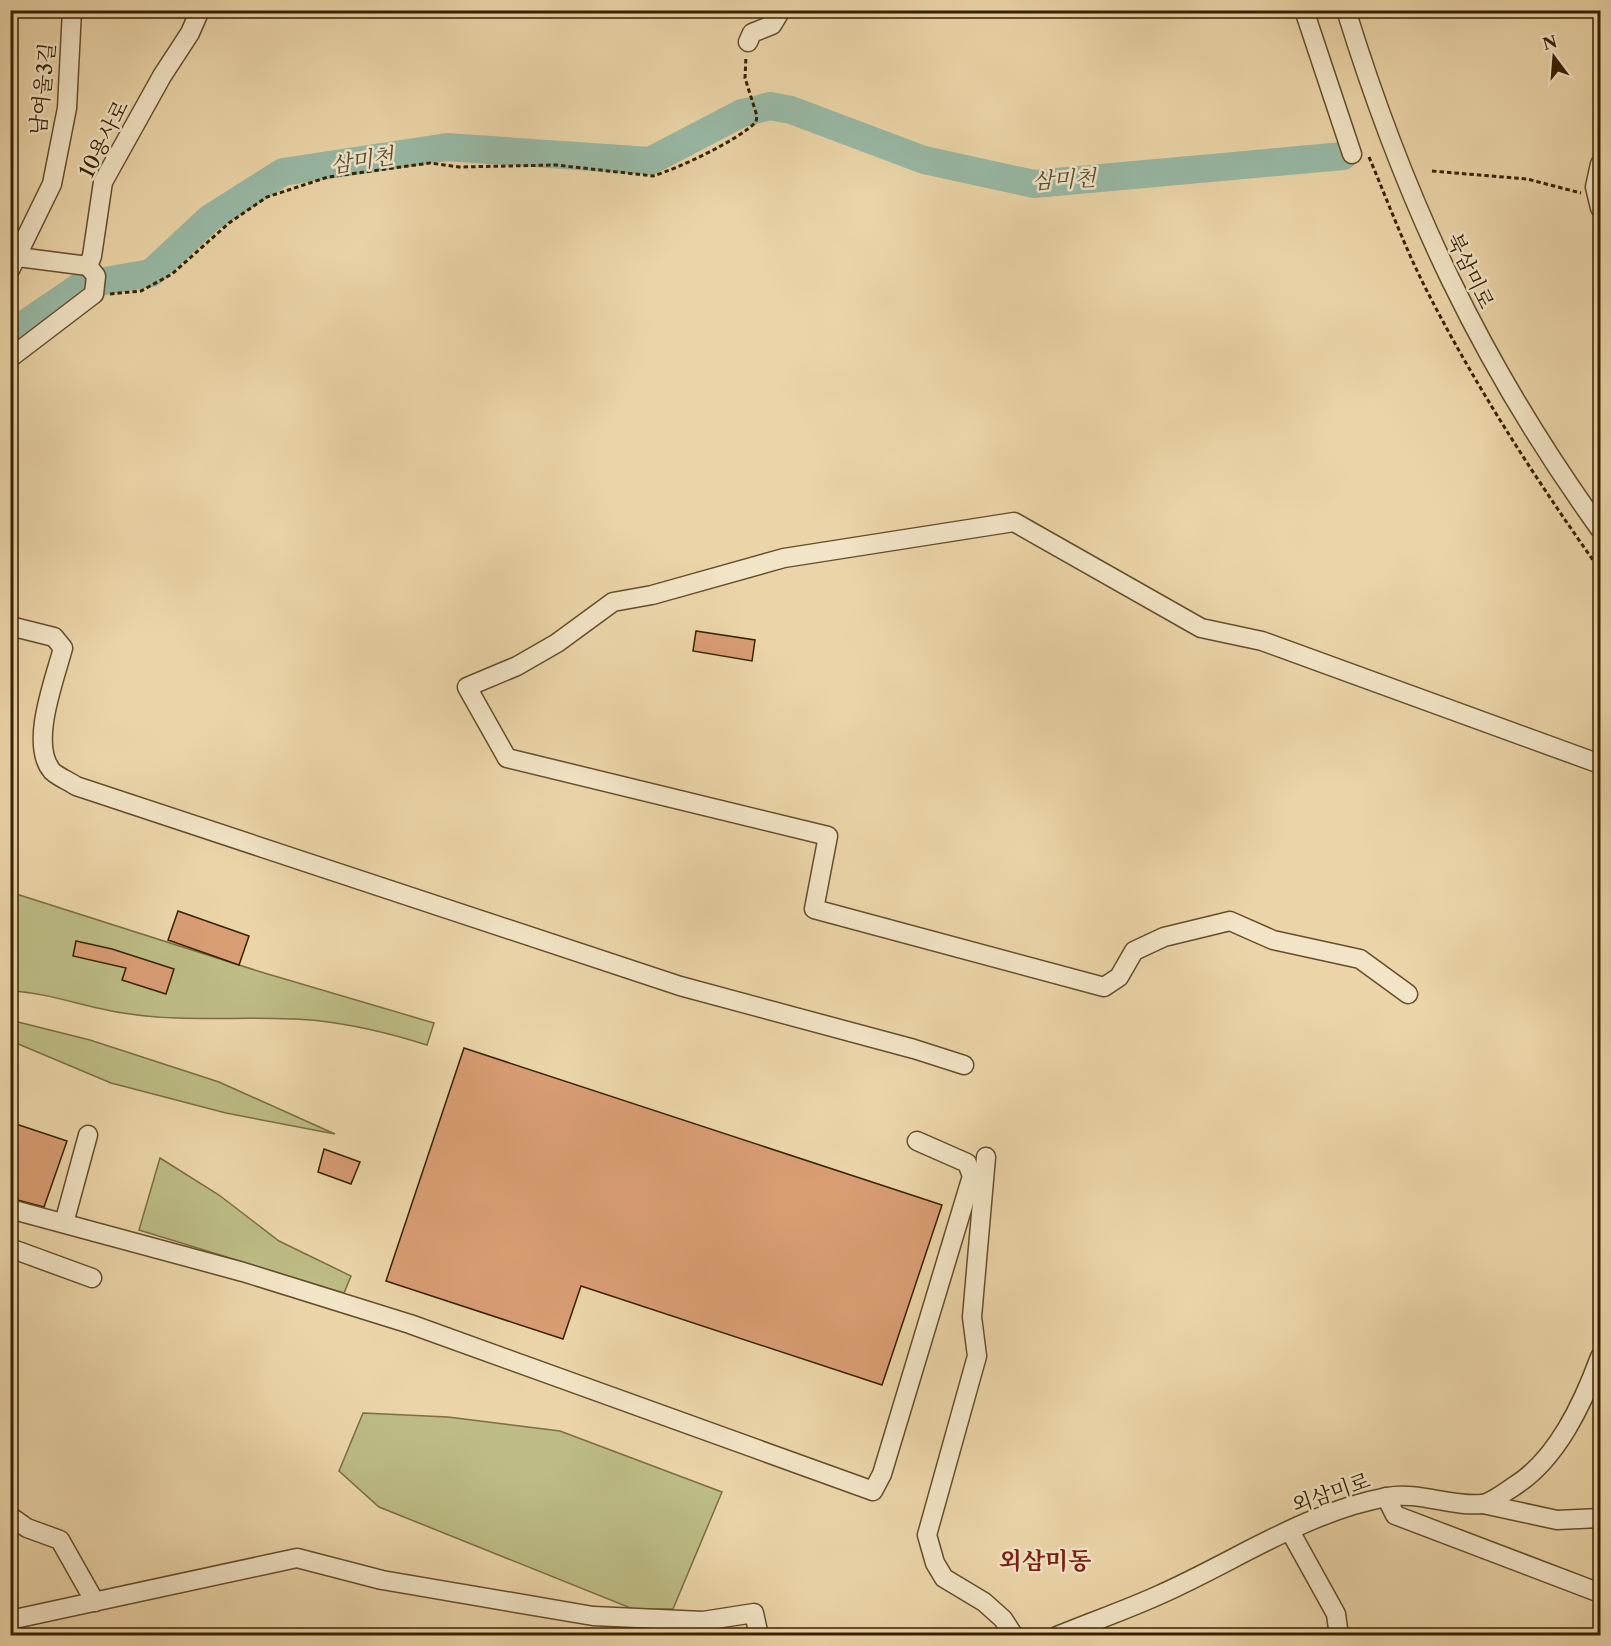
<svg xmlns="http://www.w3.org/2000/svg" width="1611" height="1646" font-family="'Libre Caslon Text','Noto Serif KR',serif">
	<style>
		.green { fill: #bdbc84; stroke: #7a6e42; stroke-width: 1.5 }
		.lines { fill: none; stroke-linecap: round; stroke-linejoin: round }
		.river { stroke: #98b9a6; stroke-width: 28 }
		.building { fill: #d99d74; stroke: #372100; stroke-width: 1.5 }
		.minor-casing { stroke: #644e2a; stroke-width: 21 }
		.path { stroke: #372100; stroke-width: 3; stroke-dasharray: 4.5 3; stroke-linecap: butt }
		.minor { stroke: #f2e4c6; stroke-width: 18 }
		.labels { text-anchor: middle; stroke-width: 5; stroke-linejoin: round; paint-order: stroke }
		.street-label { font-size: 21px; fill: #372100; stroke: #f2e4c6 }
		.water-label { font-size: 22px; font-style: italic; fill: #544f32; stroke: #f2e4c6 }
		.quarter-label { font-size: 24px; font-weight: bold; fill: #7a1f14; stroke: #f2e4c6 }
	</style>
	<rect width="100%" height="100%" fill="#ebd5a8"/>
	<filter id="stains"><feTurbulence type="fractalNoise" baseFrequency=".00333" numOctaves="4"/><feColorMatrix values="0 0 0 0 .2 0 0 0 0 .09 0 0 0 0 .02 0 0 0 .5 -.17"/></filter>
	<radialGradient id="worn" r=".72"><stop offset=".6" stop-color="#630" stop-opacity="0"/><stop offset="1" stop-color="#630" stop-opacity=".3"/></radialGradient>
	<g class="green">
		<path d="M10,892L261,972L434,1023L427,1045C392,1034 357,1025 320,1021C255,1014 188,1024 123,1013C84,1007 50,993 11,991Z"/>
		<polygon points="10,1020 90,1040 219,1082 335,1134 226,1113 111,1083 11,1041"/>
		<polygon points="160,1158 219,1195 279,1241 351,1276 344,1293 139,1230"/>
		<polygon points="363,1413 448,1417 560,1431 722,1492 673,1609 633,1609 379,1507 339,1471"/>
	</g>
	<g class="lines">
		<g class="river">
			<polyline points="759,109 770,106 791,110 924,160 1034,184 1343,156"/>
			<polyline points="10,334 82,285 151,273 210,218 283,172 447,147 650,161 742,113 752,111"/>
		</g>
	</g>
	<g class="building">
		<polygon points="696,631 755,640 752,661 693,651"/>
		<polygon points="178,911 249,936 239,965 168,940"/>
		<polygon points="76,941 112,949 174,969 166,994 122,980 126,968 73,956"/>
		<polygon points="464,1048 942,1205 882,1385 581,1286 563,1339 386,1281"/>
		<polygon points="10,1122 67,1141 44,1207 10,1198"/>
		<polygon points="324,1149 360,1162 351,1184 318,1172"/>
	</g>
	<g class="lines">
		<defs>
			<g id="minor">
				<polyline points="1304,10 1352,154"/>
				<path d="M1346,10C1406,204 1481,364 1600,529"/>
				<polyline points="748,42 752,33 772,25 781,10"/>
				<polyline points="1600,164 1595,187 1600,208"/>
				<polyline points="18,257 88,266 92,256 103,182 162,76 190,33 200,10"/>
				<polyline points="10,270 52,184 67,108 72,10"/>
				<polyline points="10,358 94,294 96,276 88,266"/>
				<path d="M10,626L54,637L63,648C55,679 29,744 52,771C58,777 69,781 76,786L680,986L914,1049L964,1065"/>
				<polyline points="1408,994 1360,959 1273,940 1230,921 1164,937 1134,951 1119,977 1104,987 814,909 828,836 507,758 467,687 517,666 557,643 613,602 652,595 784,558 1014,522 1201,628 1262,641 1600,764"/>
				<polyline points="986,1157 972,1317 977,1356 927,1535 935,1563 944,1578 984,1602 1003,1619 1014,1636"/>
				<polyline points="10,1209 243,1272 410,1324 873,1491 882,1474 972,1176 967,1163 917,1141"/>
				<polyline points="64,1223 88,1135"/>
				<polyline points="10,1248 92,1278"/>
				<polyline points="1386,1497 1395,1515 1600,1593"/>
				<polyline points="1483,1504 1557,1520 1600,1518"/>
				<polyline points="10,1516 27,1528 60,1540 95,1602"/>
				<polyline points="1290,1531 1336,1614 1339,1636"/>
				<polyline points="10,1620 297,1558 382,1580 593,1616 703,1621 754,1613 759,1636"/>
				<path d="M1057,1636C1091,1622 1126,1610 1159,1595C1234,1562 1305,1512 1387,1497C1419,1491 1450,1507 1482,1504C1491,1503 1505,1492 1513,1487C1557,1460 1583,1403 1600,1357"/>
			</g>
		</defs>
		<use href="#minor" class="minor-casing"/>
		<g class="path">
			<path d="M1369,157C1388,202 1405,248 1427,291C1477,389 1537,481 1600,570"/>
			<polyline points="1432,171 1527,179 1581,193"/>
			<path d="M110,294L141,291L172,274L229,223L267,197L328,177L430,163L459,167L556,165L653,176C679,168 737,141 756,122L757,116L745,78L746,56"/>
		</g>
		<use href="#minor" class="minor"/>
	</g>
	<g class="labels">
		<g class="street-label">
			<text transform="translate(43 89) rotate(-84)" y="7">남여울3길</text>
			<text transform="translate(104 139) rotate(-63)" y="7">10용사로</text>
			<text transform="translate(1470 271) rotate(64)" y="7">북삼미로</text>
			<text transform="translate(1331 1493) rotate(-19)" y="7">외삼미로</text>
		</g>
		<g class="water-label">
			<text transform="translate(362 160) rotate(-9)" y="8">삼미천</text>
			<text transform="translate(1064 179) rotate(-3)" y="8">삼미천</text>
		</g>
		<g class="quarter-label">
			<text x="1045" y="1569">외삼미동</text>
		</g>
	</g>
	<rect width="1611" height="1646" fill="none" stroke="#ebd5a8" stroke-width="36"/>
	<rect x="12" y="12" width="1587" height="1622" fill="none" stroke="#372100" stroke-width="3"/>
	<rect x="18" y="18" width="1575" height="1610" fill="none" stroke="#372100" stroke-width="1.5"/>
	<g transform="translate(1554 57) rotate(344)" stroke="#f2e4c6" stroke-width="4.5" paint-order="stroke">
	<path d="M0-4.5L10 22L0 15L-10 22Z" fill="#372100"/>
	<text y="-9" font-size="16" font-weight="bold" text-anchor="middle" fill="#372100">N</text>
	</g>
	<rect width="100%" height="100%" filter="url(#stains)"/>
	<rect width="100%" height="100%" fill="url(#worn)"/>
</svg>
